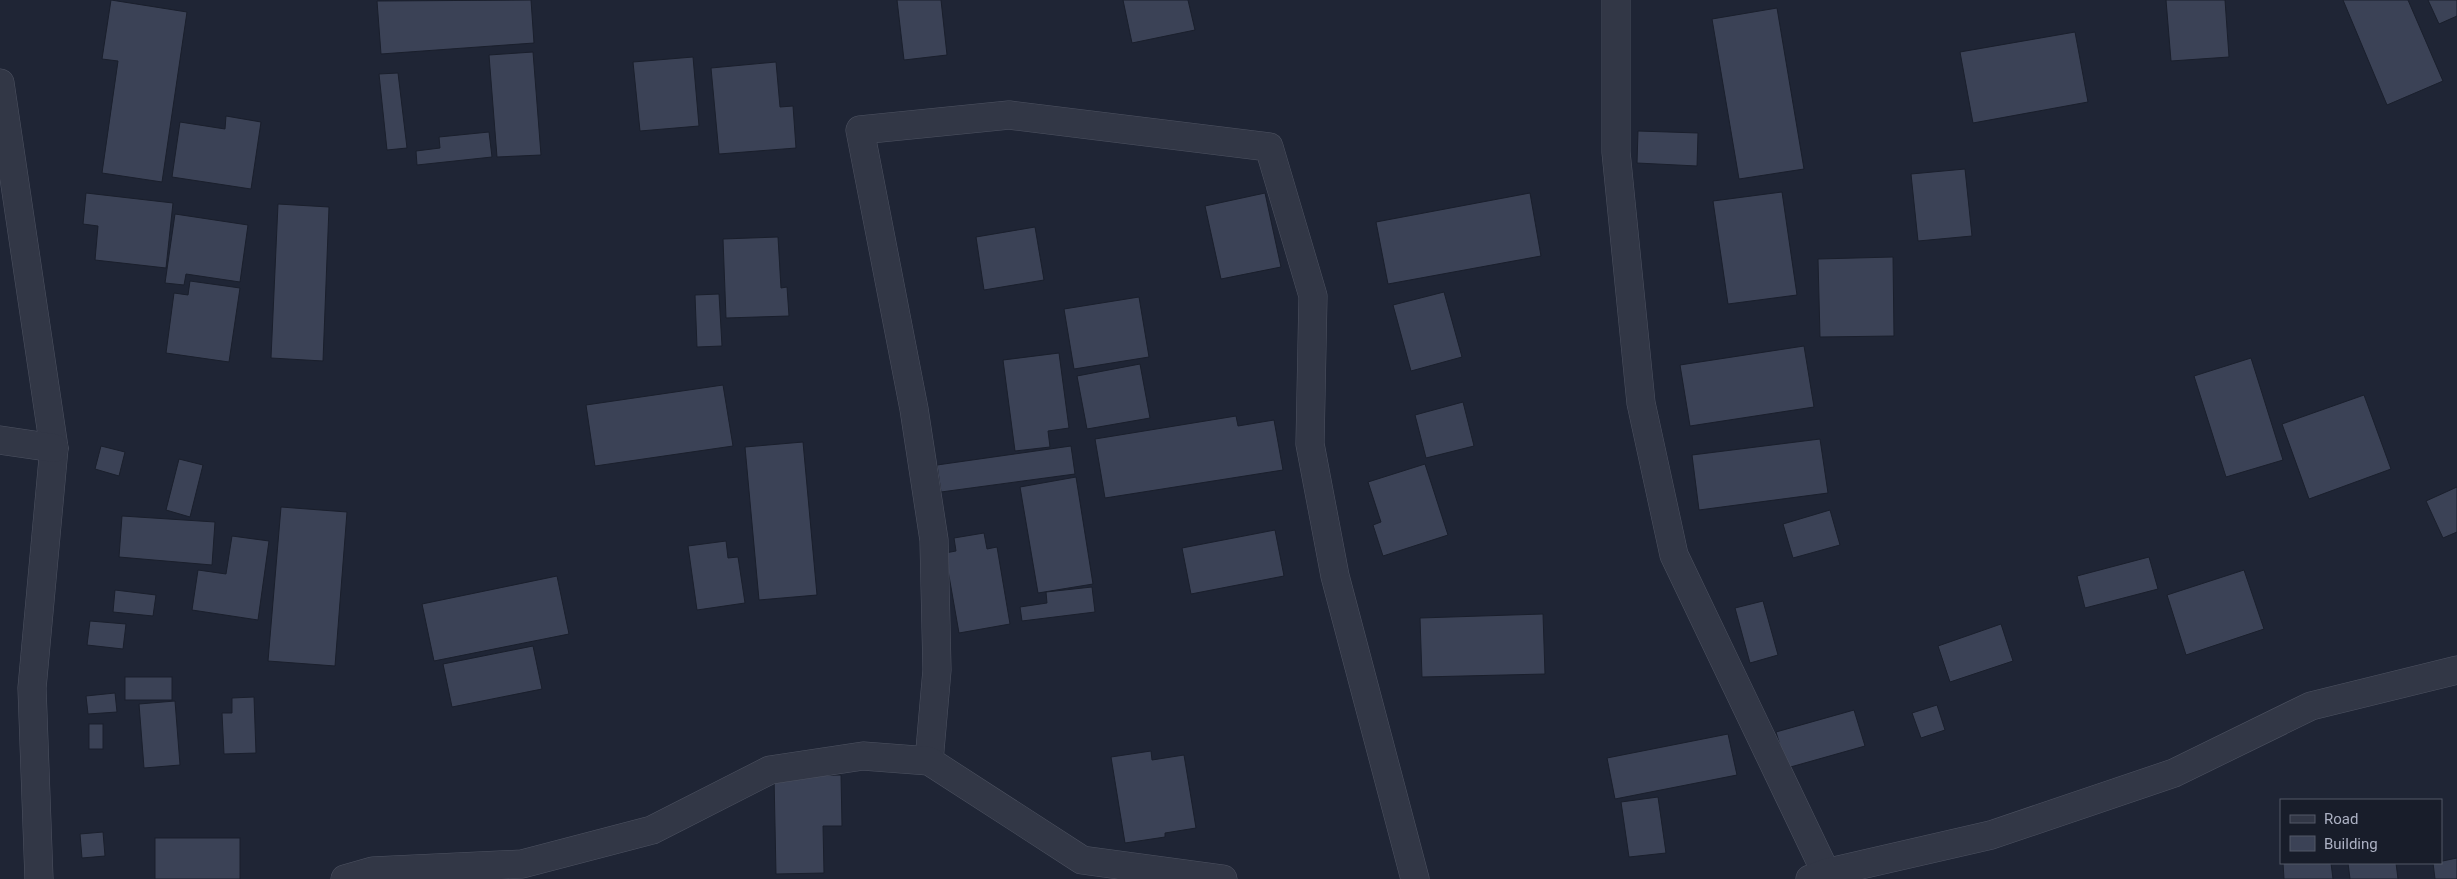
<svg xmlns="http://www.w3.org/2000/svg" width="2457" height="879" font-family="Roboto,sans-serif">
	<style>
		.building { fill: #3b4256; stroke: #1a1f2c }
		.lines { fill: none; stroke-linecap: round; stroke-linejoin: round }
		.minor-casing { stroke: #4d5261; stroke-width: 29 }
		.minor { stroke: #323746; stroke-width: 28 }
	</style>
	<rect width="100%" height="100%" fill="#1f2535"/>
	<g class="building">
		<polygon points="111,0 187,12 162,182 102,173 118,61 102,59"/>
		<polygon points="531,0 534,43 381,54 377,1"/>
		<polygon points="897,0 941,0 947,55 904,60"/>
		<polygon points="1123,0 1188,0 1195,30 1132,43"/>
		<polygon points="2166,0 2225,0 2229,57 2171,61"/>
		<polygon points="2343,0 2408,0 2443,81 2387,105"/>
		<polygon points="2428,0 2457,0 2457,16 2439,24"/>
		<polygon points="1777,8 1804,169 1739,179 1712,19"/>
		<polygon points="2075,32 2088,102 1973,123 1960,52"/>
		<polygon points="533,52 541,155 497,157 489,55"/>
		<polygon points="693,57 699,126 640,131 633,62"/>
		<polygon points="776,62 780,107 793,106 796,148 719,154 711,68"/>
		<polygon points="398,73 407,148 387,150 379,74"/>
		<polygon points="226,116 261,122 251,189 172,177 180,122 225,129"/>
		<polygon points="1638,131 1698,133 1697,166 1637,163"/>
		<polygon points="489,132 492,157 417,165 416,151 440,148 439,137"/>
		<polygon points="1965,169 1972,236 1918,241 1911,174"/>
		<polygon points="1782,192 1797,295 1728,304 1713,201"/>
		<polygon points="86,193 173,203 166,268 95,260 98,226 83,224"/>
		<polygon points="1265,193 1281,267 1221,279 1205,206"/>
		<polygon points="1530,193 1541,256 1388,284 1376,222"/>
		<polygon points="278,204 329,207 323,361 271,358"/>
		<polygon points="175,214 248,225 240,282 186,274 184,285 165,283"/>
		<polygon points="1035,227 1044,280 984,290 976,237"/>
		<polygon points="778,237 781,288 787,287 789,316 726,318 723,239"/>
		<polygon points="1893,257 1894,336 1820,337 1818,259"/>
		<polygon points="190,281 240,288 229,362 166,353 174,293 188,295"/>
		<polygon points="1444,292 1462,357 1411,371 1393,305"/>
		<polygon points="719,294 722,346 697,347 695,295"/>
		<polygon points="1139,297 1149,357 1074,369 1064,309"/>
		<polygon points="1804,346 1814,407 1690,426 1680,365"/>
		<polygon points="1059,353 1069,428 1048,431 1050,447 1015,451 1003,360"/>
		<polygon points="2251,358 2283,460 2226,477 2194,376"/>
		<polygon points="1140,364 1150,418 1087,429 1077,376"/>
		<polygon points="723,385 733,446 595,466 586,405"/>
		<polygon points="2364,395 2391,469 2309,499 2282,424"/>
		<polygon points="1463,402 1474,446 1426,458 1415,415"/>
		<polygon points="1236,416 1238,426 1274,420 1283,470 1105,498 1095,439"/>
		<polygon points="1820,439 1828,493 1699,510 1692,455"/>
		<polygon points="803,442 817,595 759,600 745,447"/>
		<polygon points="101,446 125,452 119,476 95,469"/>
		<polygon points="1071,446 1075,474 941,492 937,465"/>
		<polygon points="179,459 203,465 190,517 166,510"/>
		<polygon points="1425,464 1448,535 1383,556 1373,525 1381,522 1368,482"/>
		<polygon points="1076,477 1093,584 1038,593 1020,487"/>
		<polygon points="2457,487 2457,532 2443,538 2426,501"/>
		<polygon points="281,507 347,512 335,666 268,661"/>
		<polygon points="1830,510 1840,545 1793,558 1783,524"/>
		<polygon points="122,516 215,522 212,565 119,557"/>
		<polygon points="1275,530 1284,576 1191,594 1182,548"/>
		<polygon points="984,533 987,549 997,547 1010,624 959,633 945,553 956,551 954,538"/>
		<polygon points="232,536 269,541 258,620 192,610 198,570 226,574"/>
		<polygon points="726,541 728,558 738,557 745,603 697,610 688,546"/>
		<polygon points="2149,557 2158,589 2085,608 2077,576"/>
		<polygon points="2244,570 2264,629 2186,655 2167,595"/>
		<polygon points="557,576 569,634 434,661 422,604"/>
		<polygon points="1092,587 1095,612 1022,621 1020,607 1047,603 1046,592"/>
		<polygon points="115,590 156,595 153,616 113,612"/>
		<polygon points="1763,601 1778,655 1750,663 1735,608"/>
		<polygon points="1543,614 1545,674 1422,677 1420,618"/>
		<polygon points="90,621 126,624 123,649 87,645"/>
		<polygon points="2001,624 2013,661 1950,682 1938,646"/>
		<polygon points="533,646 542,689 452,707 443,664"/>
		<rect x="125" y="677" width="47" height="23"/>
		<polygon points="115,693 117,712 88,714 86,696"/>
		<polygon points="254,697 256,753 224,754 222,713 232,713 232,698"/>
		<polygon points="175,701 180,765 144,768 139,704"/>
		<polygon points="1937,705 1945,730 1921,738 1912,713"/>
		<polygon points="1854,710 1865,746 1787,768 1776,732"/>
		<rect x="89" y="724" width="14" height="25"/>
		<polygon points="1728,734 1737,775 1615,799 1607,758"/>
		<polygon points="1151,751 1152,760 1184,755 1196,828 1165,833 1165,837 1125,843 1111,757"/>
		<polygon points="841,775 842,826 823,826 824,873 776,874 774,776"/>
		<polygon points="1658,797 1666,853 1629,857 1621,802"/>
		<polygon points="103,832 105,856 82,858 80,834"/>
		<rect x="155" y="838" width="85" height="41"/>
		<polygon points="2457,858 2457,879 2435,879 2433,863"/>
		<polygon points="2283,863 2331,863 2333,879 2284,879"/>
		<polygon points="2348,863 2396,863 2398,879 2350,879"/>
	</g>
	<g class="lines">
		<defs>
			<g id="minor">
				<polyline points="1616,0 1616,152 1641,403 1674,555 1826,873"/>
				<polyline points="0,83 54,448 32,688 39,879"/>
				<polyline points="0,440 54,448"/>
				<polyline points="929,761 937,670 934,540 914,409 860,130 1009,115 1269,147 1313,296 1310,444 1335,576 1415,879"/>
				<polyline points="345,879 373,871 522,864 652,830 770,770 863,756 929,761 1082,860 1223,879"/>
				<polyline points="1810,879 1826,873 1991,835 2174,773 2311,706 2457,670"/>
			</g>
		</defs>
		<use href="#minor" class="minor-casing"/>
		<use href="#minor" class="minor"/>
	</g>
	<rect x="2280" y="799" width="162" height="65" fill="#181d2a" stroke="#535867"/>
	<rect x="2290" y="815" width="25" height="8" fill="#323746" stroke="#535867"/>
	<text x="2324" y="824" font-size="15" fill="#acb1c3">Road</text>
	<rect x="2290" y="836" width="25" height="15" fill="#3b4256" stroke="#535867"/>
	<text x="2324" y="849" font-size="15" fill="#acb1c3">Building</text>
</svg>
